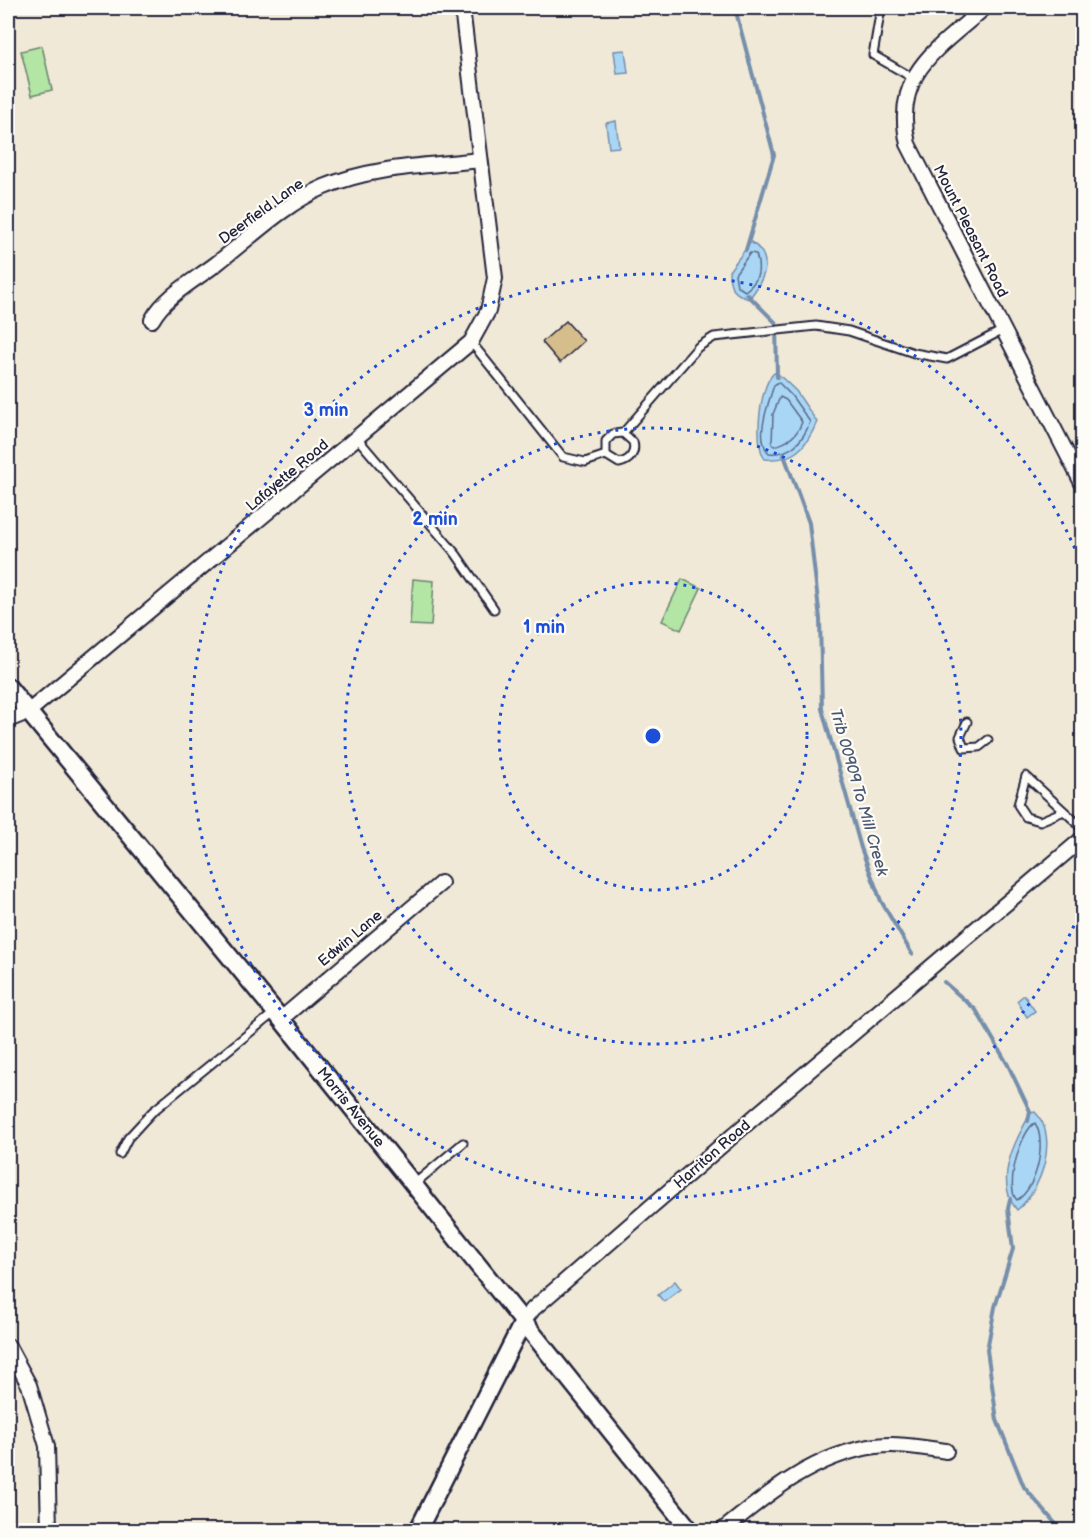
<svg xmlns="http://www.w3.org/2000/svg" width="1090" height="1538" font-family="'Balsamiq Sans',sans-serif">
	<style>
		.green { fill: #b3e5a5; stroke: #6a8470; stroke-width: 1.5 }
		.water { fill: #aad6f6; stroke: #748eab; stroke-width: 1.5 }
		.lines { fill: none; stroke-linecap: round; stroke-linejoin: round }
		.shore { stroke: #586a86; stroke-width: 1.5 }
		.stream { stroke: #748eab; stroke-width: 4 }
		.building { fill: #d6bd8c; stroke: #22223b; stroke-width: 1.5 }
		.service-casing { stroke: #22223b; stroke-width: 11 }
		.minor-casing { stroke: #22223b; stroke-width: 18 }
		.tertiary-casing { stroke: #22223b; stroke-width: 21 }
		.service { stroke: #fdfcf7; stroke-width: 7 }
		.minor { stroke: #fdfcf7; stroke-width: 14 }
		.tertiary { stroke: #fdfcf7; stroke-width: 16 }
		.ring { fill: none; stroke: #1d4ed8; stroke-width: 3; stroke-dasharray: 3 6 }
		.labels { text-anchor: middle; stroke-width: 4.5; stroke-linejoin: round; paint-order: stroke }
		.street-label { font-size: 15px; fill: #22223b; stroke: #fdfcf7 }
		.water-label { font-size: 16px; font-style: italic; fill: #4b5873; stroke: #fdfcf7 }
		.centre { fill: #1d4ed8; stroke: #fdfcf7; stroke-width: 3 }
		.ring-label { font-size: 18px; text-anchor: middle; font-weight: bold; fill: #1d4ed8; stroke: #fdfcf7; stroke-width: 4.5; stroke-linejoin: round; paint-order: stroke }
	</style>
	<rect width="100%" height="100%" fill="#f1e9d7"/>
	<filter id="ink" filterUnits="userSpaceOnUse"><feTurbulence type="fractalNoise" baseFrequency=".0167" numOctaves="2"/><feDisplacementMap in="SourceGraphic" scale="12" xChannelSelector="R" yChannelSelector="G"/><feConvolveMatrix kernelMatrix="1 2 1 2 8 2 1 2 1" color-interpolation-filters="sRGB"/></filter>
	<g filter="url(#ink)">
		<g class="green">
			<polygon points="42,46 52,90 32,95 21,51"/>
			<polygon points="413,579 434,581 431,626 410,625"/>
			<polygon points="682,579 701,588 681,630 662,621"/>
		</g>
		<g class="water">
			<polygon points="625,50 628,73 617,74 614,51"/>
			<polygon points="616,121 619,147 609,148 606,123"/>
			<path d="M751,242C776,258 763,281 749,299C734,294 729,288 729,271Z"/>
			<path d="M776,372L796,391L817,422C806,448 794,461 765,459C753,445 760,379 776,372Z"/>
			<polygon points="1024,995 1035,1011 1027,1017 1017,1001"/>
			<path d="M1035,1112C1060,1137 1041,1191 1017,1210C993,1181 1015,1140 1031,1113Z"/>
			<polygon points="675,1281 681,1289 664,1302 658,1295"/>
		</g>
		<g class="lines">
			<g class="shore">
				<path d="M750,253L756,254C761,270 759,281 745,291L737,286L735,274Z"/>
				<path d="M778,382L791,395L810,422C803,441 790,455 769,453C754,438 769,402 774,385Z"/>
				<path d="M780,397L786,400L802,422C797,436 788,443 774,446L772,444L773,414Z"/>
				<path d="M1035,1123C1047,1142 1037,1188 1017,1200C1004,1188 1021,1130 1035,1123Z"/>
			</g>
			<g class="stream">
				<polyline points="735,8 774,155 746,250"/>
				<polyline points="747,294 776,323 777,377"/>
				<polyline points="784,455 809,523 820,619 822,709 861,848 881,901 912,954"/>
				<polyline points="944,982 976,1010 1008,1065 1030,1111 1028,1121"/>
				<polyline points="1010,1199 1008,1209 1013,1249 995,1307 987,1350 997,1420 1024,1487 1061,1530"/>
			</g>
		</g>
		<polygon class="building" points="566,321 584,341 560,363 542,342"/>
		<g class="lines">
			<defs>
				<g id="service">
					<polyline points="881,8 873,55 913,78"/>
					<polyline points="471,342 563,457 585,462 606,455"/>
					<path d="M623,433L633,442C636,453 630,461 619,463L606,455V441L613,434L623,433L698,347L714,337L816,326L849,331L914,353L947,359L1003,330"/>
					<polyline points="357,438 456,554 494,609"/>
					<polyline points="967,722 960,737 964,748 979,747 988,740"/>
					<polyline points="1064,811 1040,821 1026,817 1018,805 1026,776 1076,822 1082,830"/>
					<polyline points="120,1154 128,1138 152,1112 275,1012"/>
					<polyline points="413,1185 463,1143"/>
				</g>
				<g id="minor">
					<path d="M984,8C938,49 892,73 908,144L1082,483"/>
					<path d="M152,320C165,296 195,280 216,264C250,238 284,204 324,187C373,166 429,166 480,160"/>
					<polyline points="8,720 28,712 471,342 488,311 495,278 462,8"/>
					<polyline points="281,1019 441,883"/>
					<polyline points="523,1322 533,1309 759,1113 1082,839"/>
					<polyline points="8,1346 29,1385 47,1446 49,1530"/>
					<path d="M723,1530C768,1493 816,1454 876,1446C899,1443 923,1448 946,1451"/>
				</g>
				<g id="tertiary">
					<polyline points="8,687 281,1019 690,1530"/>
					<polyline points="418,1530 523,1322"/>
				</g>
			</defs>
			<use href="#service" class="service-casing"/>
			<use href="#minor" class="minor-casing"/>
			<use href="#tertiary" class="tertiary-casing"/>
			<use href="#service" class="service"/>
			<use href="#minor" class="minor"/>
			<use href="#tertiary" class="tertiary"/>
		</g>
	</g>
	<g class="ring">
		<circle cx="653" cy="736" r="154"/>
		<circle cx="653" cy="736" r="308"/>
		<path d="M1081 909A462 462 0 1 1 1081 563"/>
	</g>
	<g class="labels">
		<g class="street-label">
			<text transform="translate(261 211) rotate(-36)" y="5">Deerfield Lane</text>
			<text transform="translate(971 231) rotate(63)" y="5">Mount Pleasant Road</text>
			<text transform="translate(287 475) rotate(-40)" y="5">Lafayette Road</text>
			<text transform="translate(350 938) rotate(-40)" y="5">Edwin Lane</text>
			<text transform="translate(351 1107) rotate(51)" y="5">Morris Avenue</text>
			<text transform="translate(712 1154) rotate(-41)" y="5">Harriton Road</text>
		</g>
		<g class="water-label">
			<text transform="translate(860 792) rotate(74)" y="6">Trib 00909 To Mill Creek</text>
		</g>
	</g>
	<circle cx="653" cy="736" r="9" class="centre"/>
	<g class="ring-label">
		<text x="326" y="416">3 min</text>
		<text x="435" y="525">2 min</text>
		<text x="544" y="633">1 min</text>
	</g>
	<rect width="1090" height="1538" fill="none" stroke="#fdfcf7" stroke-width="30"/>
	<rect x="15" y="15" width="1060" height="1508" fill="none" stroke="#22223b" stroke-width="2" filter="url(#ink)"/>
</svg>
